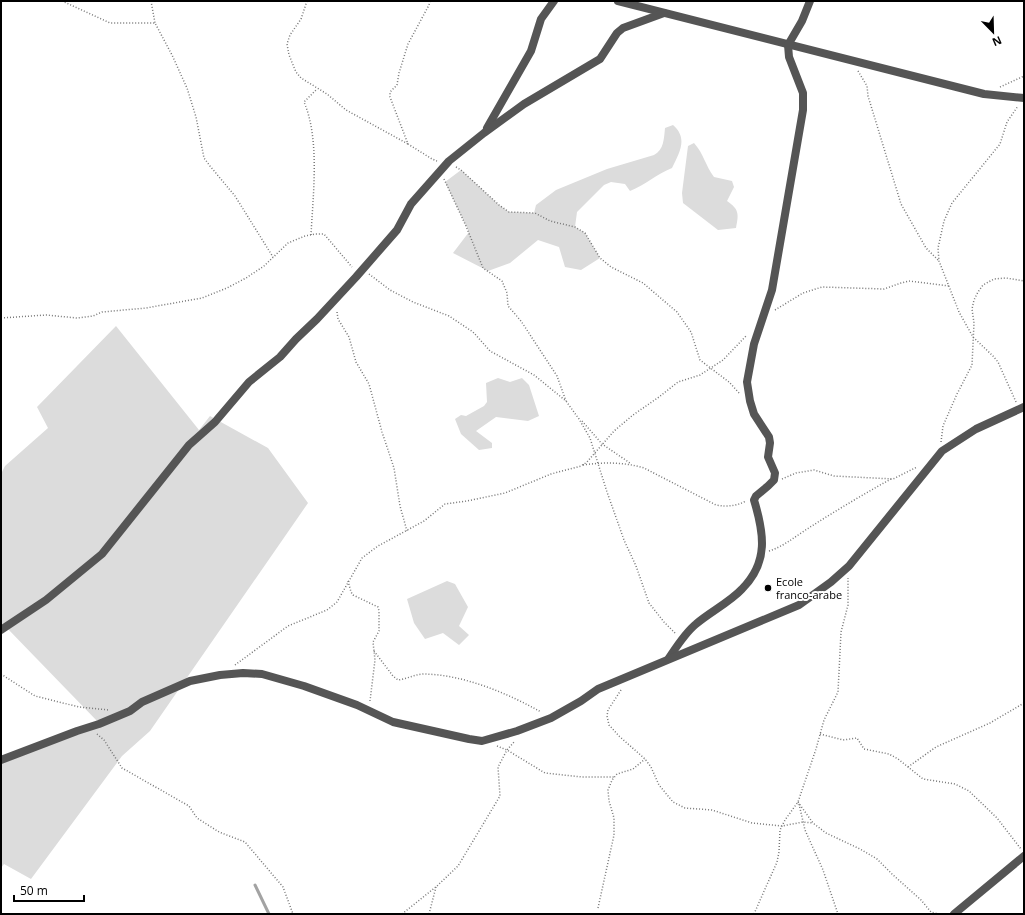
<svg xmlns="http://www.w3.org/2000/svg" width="1025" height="915" font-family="'Open Sans',sans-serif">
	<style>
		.green { fill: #dcdcdc }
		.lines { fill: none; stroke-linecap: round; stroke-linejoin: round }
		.stream { stroke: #a3a3a3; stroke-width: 3 }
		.path { stroke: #777; stroke-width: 1.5; stroke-dasharray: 1 2; stroke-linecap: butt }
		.minor { stroke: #555; stroke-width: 8 }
		.poi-dot { fill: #000; stroke: #fff; stroke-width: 1.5 }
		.labels { text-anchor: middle; stroke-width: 4; stroke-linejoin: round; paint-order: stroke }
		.poi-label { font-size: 11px; fill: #000; stroke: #fff; text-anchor: start }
	</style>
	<rect width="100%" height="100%" fill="#fff"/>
	<g class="green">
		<path d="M673,125C688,138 680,152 672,168C657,174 645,185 630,191L625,184L611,182L604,185L577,212L575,227L585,233L600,258L581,270L565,267L559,247L538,240L510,263L488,271L453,253L469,232L445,182L461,170L499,205L509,212L534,213L536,205L556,190L607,169L654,155C664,150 664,138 665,128Z"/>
		<path d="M694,143C704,154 705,165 714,177L732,181L734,187L727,201C739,209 739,214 736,228L718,230L683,203L682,193L688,146Z"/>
		<polygon points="116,326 199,430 210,416 268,448 308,503 150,731 122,756 31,879 4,864 1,868 1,760 99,723 6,627 1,630 1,474 5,466 48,428 37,407"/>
		<polygon points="498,378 510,382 522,378 529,385 539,416 528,421 496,417 476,431 492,443 492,448 479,450 461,434 455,419 461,415 466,416 484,406 487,402 486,383"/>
		<polygon points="447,581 455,584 468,607 459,626 469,635 459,645 443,633 425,639 414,623 407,599"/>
	</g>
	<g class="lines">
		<polyline class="stream" points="255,885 269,914"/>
		<g class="path">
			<polyline points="62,1 110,23 155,23 172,55 187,88 196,117 204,158 210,166 235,196 273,257"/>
			<polyline points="151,1 155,23"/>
			<polyline points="307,1 301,19 290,35 287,44 289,55 296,72 301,78 327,94 346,110 408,144"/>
			<polyline points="430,1 429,5 408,44 399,73 397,85 390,92 390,97 408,144 432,159 437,161"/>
			<polyline points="858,71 867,86 868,96 901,204 926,248 939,261"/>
			<polyline points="1000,87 1024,76"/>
			<polyline points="456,167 461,170 499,205 509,212 535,213 550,221 575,227 585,233 600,258 611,267 643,283 677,312 691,332 700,360 729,382 740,394"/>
			<polyline points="444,179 466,226 483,268 502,281 507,293 508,306 521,321 557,376 566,401"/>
			<path d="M311,235C313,195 320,139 304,102L317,89"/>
			<polyline points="369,274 390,290 413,302 449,316 473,332 490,351 534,375 566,401 579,419 590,438 607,492 624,540 636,566 649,603 664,622 675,633"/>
			<polyline points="775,310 803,293 822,287 884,289 901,283 909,281 949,286"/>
			<polyline points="337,312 338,319 349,337 356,362 369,384 382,432 394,468 400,506 407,531"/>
			<polyline points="1,318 46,315 77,318 93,316 102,312 146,308 202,298 227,288 246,278 264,266 288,243 305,236 315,234 324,234 352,267"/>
			<polyline points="1016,402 998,362 993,356 973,337 959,312 939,261 938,248 944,221 952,203 1000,144 1007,122 1018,106"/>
			<polyline points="582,421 602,444 630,463"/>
			<polyline points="941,442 943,426 957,394 972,365 974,323 972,309 974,300 978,292 983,285 994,279 1006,278 1024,281"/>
			<path d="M583,465C604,462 624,462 644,468L716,505C728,507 736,506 746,501"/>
			<polyline points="782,479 796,473 814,470 834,476 893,479 917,467"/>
			<path d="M769,551C782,547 792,539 804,531C832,513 862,495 891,479"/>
			<polyline points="348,581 351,592 353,595 378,607 379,611 379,631 373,642 375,660 370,701"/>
			<path d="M374,651L393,676L398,680C407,679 415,674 425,674C464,675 507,693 541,712"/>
			<polyline points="235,665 288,626 327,610 337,602 362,558 378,546 424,521 445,504 467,501 505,493 551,474 581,466 587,462 614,431 633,415 659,397 678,382 700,375 723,360 747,335"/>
			<polyline points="1,674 35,696 79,707 109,710"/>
			<polyline points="621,690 608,710 607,716 609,725 619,736 645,759 651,767 659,785 673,802 685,808 712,810 752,823 782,826 803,822 813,823"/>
			<polyline points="97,734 104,740 122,768 189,806 197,818 219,832 245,842 283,887 293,914"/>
			<polyline points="820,734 843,740 857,738 864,749 889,754 898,759 923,779 955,784 969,791 997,818 1021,849"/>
			<polyline points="497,746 507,750 545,773 582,777 614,777"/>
			<polyline points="908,767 936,747 990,723 1024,703"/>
			<polyline points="798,802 813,823 826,833 860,849 877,859 892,874 921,900 931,912 939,914"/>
			<polyline points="799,804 805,830 823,870 838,914"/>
			<polyline points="598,908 614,835 614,818 609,801 608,790 612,780 617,774 633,769 645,759"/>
			<polyline points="402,914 437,886 458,866 500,796 498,767 507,750 515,741"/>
			<polyline points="429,914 436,887"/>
			<polyline points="754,914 777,862 779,852 780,830 785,820 798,802 816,749 824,720 838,692 841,632 848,605 848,578"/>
		</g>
		<g class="minor">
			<polyline points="618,1 984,94 1024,98"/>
			<polyline points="487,128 531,51 541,19 554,1"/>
			<polyline points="1,630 46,600 102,554 189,445 215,422 249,382 280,357 296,339 317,319 356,277 397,230 411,204 449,161 484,133 524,104 600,59 617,33 623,28 664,13"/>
			<path d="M669,658C677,646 685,633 696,624C710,612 730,602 742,589C769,562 764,533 754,500L756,496L768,486L774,480L775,473L768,457L770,443L769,437L754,414L750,401L747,382L754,344L772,290L803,110V93L789,57L788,45L802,21L810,1"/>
			<polyline points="1,760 77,731 99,724 130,711 142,702 190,681 220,675 243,673 262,674 304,686 357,705 393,722 469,739 482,741 517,731 551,718 581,701 598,689 610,684 799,605 831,582 849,566 942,451 976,429 1024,407"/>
			<polyline points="954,914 1024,856"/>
		</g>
	</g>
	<circle class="poi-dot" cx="768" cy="588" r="4"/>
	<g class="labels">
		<g class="poi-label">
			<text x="776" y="586">Ecole<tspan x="776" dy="13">franco-arabe</tspan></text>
		</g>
	</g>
	<rect width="1025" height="915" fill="none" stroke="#000000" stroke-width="4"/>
	<g transform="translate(993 32) rotate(157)" stroke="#ffffff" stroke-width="3" paint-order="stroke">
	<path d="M0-3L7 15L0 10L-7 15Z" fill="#000000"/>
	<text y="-6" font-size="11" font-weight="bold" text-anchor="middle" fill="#000000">N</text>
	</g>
	<path d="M14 895v6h70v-6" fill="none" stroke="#000000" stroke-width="2"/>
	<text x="20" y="895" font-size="12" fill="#000000" stroke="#ffffff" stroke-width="3" paint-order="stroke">50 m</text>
</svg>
